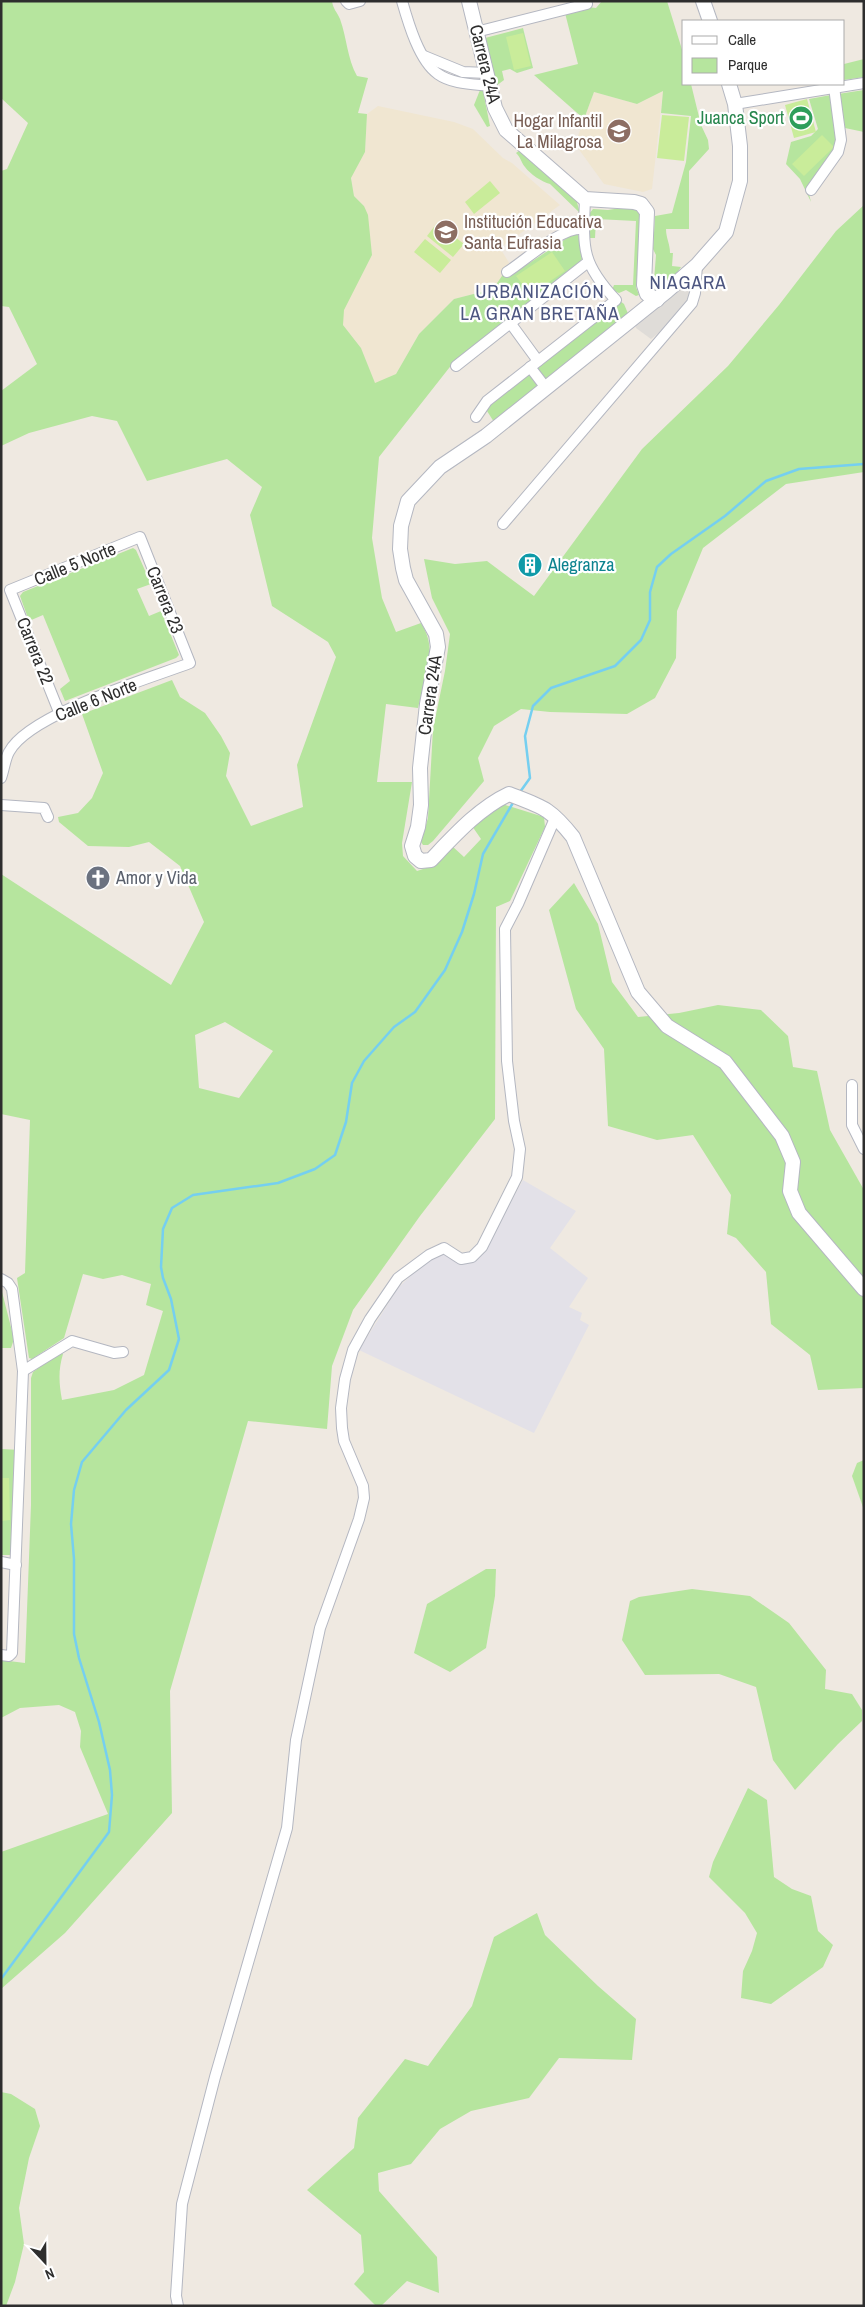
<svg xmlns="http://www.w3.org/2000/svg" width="865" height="2307" font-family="'Archivo Narrow',sans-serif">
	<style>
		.industrial { fill: #e3e1e8 }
		.education { fill: #f0e6d1 }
		.green { fill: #b6e59e; fill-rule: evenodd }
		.pitch { fill: #c9ec9a }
		.plaza { fill: #dfdcd8 }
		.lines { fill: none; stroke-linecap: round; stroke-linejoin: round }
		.stream { stroke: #75cff0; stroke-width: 2.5 }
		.street-casing { stroke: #b4b7c1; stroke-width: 12 }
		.secondary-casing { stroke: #b4b7c1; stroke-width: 16 }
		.street { stroke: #fff; stroke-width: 10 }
		.secondary { stroke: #fff; stroke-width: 14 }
		.labels { text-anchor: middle; stroke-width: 4.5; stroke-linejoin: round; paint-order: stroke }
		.street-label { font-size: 18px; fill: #2e2e2e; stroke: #fff }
		.leisure-label { font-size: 18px; fill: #27864d; stroke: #fff; text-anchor: end }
		.education-label { font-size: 18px; fill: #785e54; stroke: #fff; text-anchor: end }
		.culture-label { font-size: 18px; fill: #0d838f; stroke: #fff; text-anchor: start }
		.worship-label { font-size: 18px; fill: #5b616d; stroke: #fff; text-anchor: start }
		.neighbourhood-label { font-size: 19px; letter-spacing: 1px; fill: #4d5680; stroke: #fff }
	</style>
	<rect width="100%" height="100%" fill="#efe9e1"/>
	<polygon class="industrial" points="523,1180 576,1211 550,1248 588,1278 569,1307 582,1313 580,1320 589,1325 534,1433 359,1350 398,1288 428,1259 443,1254 465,1264 480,1256"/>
	<g class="education">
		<polygon points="663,91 652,189 643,192 604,184 575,144 594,92 637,104"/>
		<polygon points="378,106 454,122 473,129 503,158 512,163 560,205 500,248 511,266 493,289 454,299 419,334 396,374 375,384 361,348 343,325 343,310 372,255 364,206 354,196 351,177 365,152 367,114"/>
	</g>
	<g class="green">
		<path d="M1,1H332C333,9 337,12 340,19C347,38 347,58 357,76L368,78L358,113L367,114L365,152L351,178L354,196L364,206L368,215L372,255L344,310L343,325L361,348L375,383L396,374L419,334L454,299L493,289L504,273L507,278L576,232L578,233L582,259L576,268L453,363L379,457L372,538L382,598L396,632L421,623C439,651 425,678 418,708L386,704L377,782H412L402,843L403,856L417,871L432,866L452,846L464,857L481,839L472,826L502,804L544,817L545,827L510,901L496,907L495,1119L420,1216L353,1310L332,1366L327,1429L248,1421L170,1691L172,1813L65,1933L1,1989V1852L108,1814L80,1747L81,1731L75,1712L59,1705L20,1708L1,1718V1660L25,1663L31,1505V1378L33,1372L60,1352L63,1354C58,1370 59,1384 62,1400L114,1390L144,1375L163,1311L146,1305L151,1284L122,1275L103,1279L83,1274L64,1338L32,1359L29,1358L17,1278L25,1273L30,1120L1,1114V874L171,985L204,922L180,866L149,842L129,847L88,846L59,822L58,817L78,813L92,798L103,773L82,714L172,680L180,697L205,713L221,736L230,753L226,776L251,826L303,807L297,765L336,657L328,642L272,606L250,515L262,487L227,459L147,481L117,421L92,416L29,433L1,446V391L37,364L9,307L1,306V171L7,169L28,123L1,98ZM225,1022L273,1051L239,1098L199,1088L195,1035Z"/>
		<path d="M602,1H667L684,56V84H691L701,125L708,140L709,149L689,171V229H666C666,238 670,244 670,253H673L672,266L681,267L677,273L661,285H656L654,280L656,255L653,249L655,216L672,213L686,162L691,116L661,113L663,91L637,104L594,92L584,119L534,75L578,64L565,13L588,7L596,8Z"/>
		<polygon points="523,28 533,68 517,73 510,69 502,71 504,80 496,86 485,38"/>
		<polygon points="864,59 864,77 844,80 844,64"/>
		<polygon points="480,90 483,91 490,126 487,127 474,105"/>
		<polygon points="864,90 864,132 845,128 838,94"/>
		<polygon points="831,95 837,141 833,151 808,190 811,202 800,179 786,164 791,142 811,136 818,129 809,99"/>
		<path d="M520,150L576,199L580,213L550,184C542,182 530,174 525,167C521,162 521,158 516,153Z"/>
		<polygon points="864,205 864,472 786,484 703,548 677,611 676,658 655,698 627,714 550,712 521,709 494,726 478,758 484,781 433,841 428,845 423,845 421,842 428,818 433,729 445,671 450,634 432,598 424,559 455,564 487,561 534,596 642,449 728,366 779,305 836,231"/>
		<polygon points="632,206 640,208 642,216 636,287 639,295 636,296 626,290 619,293 612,290 614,285 633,285 636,221 596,219 595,238 589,238 589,214 593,209 608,210"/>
		<path d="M620,301L624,304L629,316L548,380C542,378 537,373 538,366Z"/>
		<polygon points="530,373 537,382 536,389 494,422 487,411 490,403"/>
		<polygon points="133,548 136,550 151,584 137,589 149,616 161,611 179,655 176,658 65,701 60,689 70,681 43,615 29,621 20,596 23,592"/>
		<polygon points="574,883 598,924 612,982 638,1017 679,1013 718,1005 761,1010 788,1036 793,1067 817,1071 830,1130 864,1190 864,1388 818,1390 810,1355 771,1324 766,1272 736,1238 727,1234 731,1195 693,1135 657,1140 608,1126 604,1049 576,1009 549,910"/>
		<polygon points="1,1288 14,1339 11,1348 1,1348"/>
		<polygon points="1,1449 21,1450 21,1551 10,1555 1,1555"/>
		<polygon points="864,1460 864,1510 852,1476 857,1463"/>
		<polygon points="486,1569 496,1569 495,1596 486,1648 450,1672 414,1653 427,1604"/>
		<polygon points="692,1589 750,1596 789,1623 826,1670 825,1689 852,1694 862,1710 862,1721 838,1744 795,1790 773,1760 756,1687 719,1674 645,1675 622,1640 630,1601 639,1597"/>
		<polygon points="748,1788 767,1800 774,1877 792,1889 811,1896 818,1931 833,1945 823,1967 771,2004 741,1998 743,1971 752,1951 757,1933 745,1913 709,1877 713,1862"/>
		<polygon points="537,1913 545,1935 598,1986 636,2019 632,2060 559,2058 529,2098 471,2111 440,2129 411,2164 378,2173 379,2191 437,2257 439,2293 407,2281 381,2306 376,2306 354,2284 364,2272 361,2235 307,2190 354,2148 358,2118 405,2059 428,2066 472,2006 494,1937"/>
		<polygon points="1,2092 11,2094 35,2109 40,2126 29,2158 19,2208 24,2244 15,2282 6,2306 1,2306"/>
	</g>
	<g class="pitch">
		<polygon points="523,33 531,66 514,70 506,37"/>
		<polygon points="807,99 816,132 794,138 785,105"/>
		<polygon points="662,115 689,117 684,161 657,158"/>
		<polygon points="822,135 834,147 804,176 792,164"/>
		<polygon points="490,181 500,193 474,214 465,202"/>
		<polygon points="437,223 464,244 453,257 427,236"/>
		<polygon points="425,239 451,260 440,273 414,252"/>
		<polygon points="552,252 565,271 530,295 516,276"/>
		<polygon points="1,1478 9,1478 10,1520 1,1521"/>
	</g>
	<polygon class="plaza" points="684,286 689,289 689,297 661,331 651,339 636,328 635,324 677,289"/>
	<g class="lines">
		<g class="stream">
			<polyline points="520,792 530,778 525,736 533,706 551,688 615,666 641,640 650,620 650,592 657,567 671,554 725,516 766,481 799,469 864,464"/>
			<polyline points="1,1979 109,1832 112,1795 110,1770 99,1722 79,1658 74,1634 74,1559 71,1524 74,1490 82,1462 126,1410 169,1370 179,1339 171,1299 163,1278 161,1267 163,1229 172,1208 193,1195 278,1183 315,1169 335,1155 346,1122 352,1083 364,1061 394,1027 415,1012 445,970 462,932 474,894 483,854 514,801"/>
		</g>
		<defs>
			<g id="street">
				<polyline points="346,1 349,4 360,1"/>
				<path d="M402,1C408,22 419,61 438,74C452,84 473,84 490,86"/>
				<polyline points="476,32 587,4 586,1"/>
				<polyline points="424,56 463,72 487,73"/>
				<polyline points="735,104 864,83"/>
				<polyline points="811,190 838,152 841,140 834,87"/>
				<path d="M507,272C526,260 562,226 584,229"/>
				<polyline points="511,324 538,361"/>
				<polyline points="456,366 588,262"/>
				<polyline points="530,367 546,388"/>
				<path d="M476,417L487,401L616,300C581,263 583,248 585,199"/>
				<polyline points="503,524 692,303 695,293 697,265"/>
				<path d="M1,778C4,770 5,759 9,752C29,714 148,679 190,663L140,537L10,590L59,712"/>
				<polyline points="1,805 44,808 48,817"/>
				<polyline points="852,1085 852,1125 864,1149"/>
				<polyline points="1,1279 8,1283 12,1289 23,1371 12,1653 9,1656 1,1655"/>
				<polyline points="23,1371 72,1341 114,1353 123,1352"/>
				<polyline points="1,1562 16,1565"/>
				<polyline points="178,2306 176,2296 182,2204 215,2077 287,1828 296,1740 320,1628 359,1519 364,1498 363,1486 344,1441 342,1428 341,1408 345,1379 353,1350 370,1319 398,1278 429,1255 444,1248 461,1259 472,1257 482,1247 517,1177 520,1149 514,1121 507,1061 505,929 518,904 556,816"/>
			</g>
			<g id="secondary">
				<polyline points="469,1 495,108 506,130 585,199 634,202 641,204 647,212 644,285 647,294 657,300"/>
				<polyline points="703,1 710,21"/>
				<path d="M729,84L735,104L740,146V181L726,232L697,265L667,291L486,436L440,467L408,501L401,526L400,549L403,568L406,580L436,634L438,647L427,704L420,768L421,805L418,827L412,846L415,856L421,861L431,860C454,836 479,808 509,794C543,807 550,808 573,837L638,992L667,1026L725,1062L782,1136L793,1162L790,1191L799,1213L864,1289"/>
			</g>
		</defs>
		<use href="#street" class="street-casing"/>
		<use href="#secondary" class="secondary-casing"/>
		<use href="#street" class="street"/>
		<use href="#secondary" class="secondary"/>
	</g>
	<defs>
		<symbol id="stadium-disc" viewBox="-11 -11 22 22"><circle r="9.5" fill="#2e9e5b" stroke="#fff"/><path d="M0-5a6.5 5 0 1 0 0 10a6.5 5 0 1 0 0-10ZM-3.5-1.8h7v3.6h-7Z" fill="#fff"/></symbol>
		<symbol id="school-disc" viewBox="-11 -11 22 22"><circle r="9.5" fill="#8d6e63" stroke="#fff"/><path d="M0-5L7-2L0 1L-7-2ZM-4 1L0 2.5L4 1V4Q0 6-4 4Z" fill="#fff"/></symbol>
		<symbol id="university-disc" viewBox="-11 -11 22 22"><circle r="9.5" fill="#8d6e63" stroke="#fff"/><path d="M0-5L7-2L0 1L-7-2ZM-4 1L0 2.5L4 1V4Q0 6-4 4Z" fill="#fff"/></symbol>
		<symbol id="building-disc" viewBox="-11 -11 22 22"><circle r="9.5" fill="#0f9aa8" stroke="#fff"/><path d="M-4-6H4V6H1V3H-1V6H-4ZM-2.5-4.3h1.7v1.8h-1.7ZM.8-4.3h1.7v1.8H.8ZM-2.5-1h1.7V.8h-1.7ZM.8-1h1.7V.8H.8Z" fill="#fff"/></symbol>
		<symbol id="church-disc" viewBox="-11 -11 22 22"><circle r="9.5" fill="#6b7280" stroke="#fff"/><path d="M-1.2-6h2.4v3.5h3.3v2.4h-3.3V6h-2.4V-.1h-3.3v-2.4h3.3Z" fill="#fff"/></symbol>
	</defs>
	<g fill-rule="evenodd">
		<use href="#stadium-disc" x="787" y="104" width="28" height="28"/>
		<use href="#school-disc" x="605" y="117" width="28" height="28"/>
		<use href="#university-disc" x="432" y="218" width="28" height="28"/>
		<use href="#building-disc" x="516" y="551" width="28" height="28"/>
		<use href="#church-disc" x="84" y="864" width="28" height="28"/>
	</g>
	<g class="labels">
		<g class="street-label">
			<text transform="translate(485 64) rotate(76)" y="6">Carrera 24A</text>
			<text transform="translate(75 564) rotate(-22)" y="6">Calle 5 Norte</text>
			<text transform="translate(165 600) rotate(68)" y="6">Carrera 23</text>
			<text transform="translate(35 651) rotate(68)" y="6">Carrera 22</text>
			<text transform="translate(430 695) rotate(-82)" y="6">Carrera 24A</text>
			<text transform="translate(96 700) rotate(-22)" y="6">Calle 6 Norte</text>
		</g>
		<g class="leisure-label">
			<text x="784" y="124">Juanca Sport</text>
		</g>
		<g class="education-label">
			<text x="602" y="127">Hogar Infantil<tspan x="602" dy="21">La Milagrosa</tspan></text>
			<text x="464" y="228" text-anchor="start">Institución Educativa<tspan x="464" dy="21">Santa Eufrasia</tspan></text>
		</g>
		<g class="culture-label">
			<text x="548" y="571">Alegranza</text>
		</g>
		<g class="worship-label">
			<text x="116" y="884">Amor y Vida</text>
		</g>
		<g class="neighbourhood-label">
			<text x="688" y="289">NIAGARA</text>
			<text x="540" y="298">URBANIZACIÓN<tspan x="540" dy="22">LA GRAN BRETAÑA</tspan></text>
		</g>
	</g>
	<rect width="865" height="2307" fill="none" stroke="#2e2e2e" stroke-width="5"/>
	<rect x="682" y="20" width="162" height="65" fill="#ffffff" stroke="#ababab"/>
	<rect x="692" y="36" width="25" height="8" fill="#ffffff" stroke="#ababab"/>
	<text x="728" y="45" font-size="15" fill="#2e2e2e">Calle</text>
	<rect x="692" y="58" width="25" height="15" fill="#b6e59e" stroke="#ababab"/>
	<text x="728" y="70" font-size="15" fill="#2e2e2e">Parque</text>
	<g transform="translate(45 2262) rotate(158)" stroke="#ffffff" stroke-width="4" paint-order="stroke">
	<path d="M0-4L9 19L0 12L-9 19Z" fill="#2e2e2e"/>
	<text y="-8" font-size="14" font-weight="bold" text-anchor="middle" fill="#2e2e2e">N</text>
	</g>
</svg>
